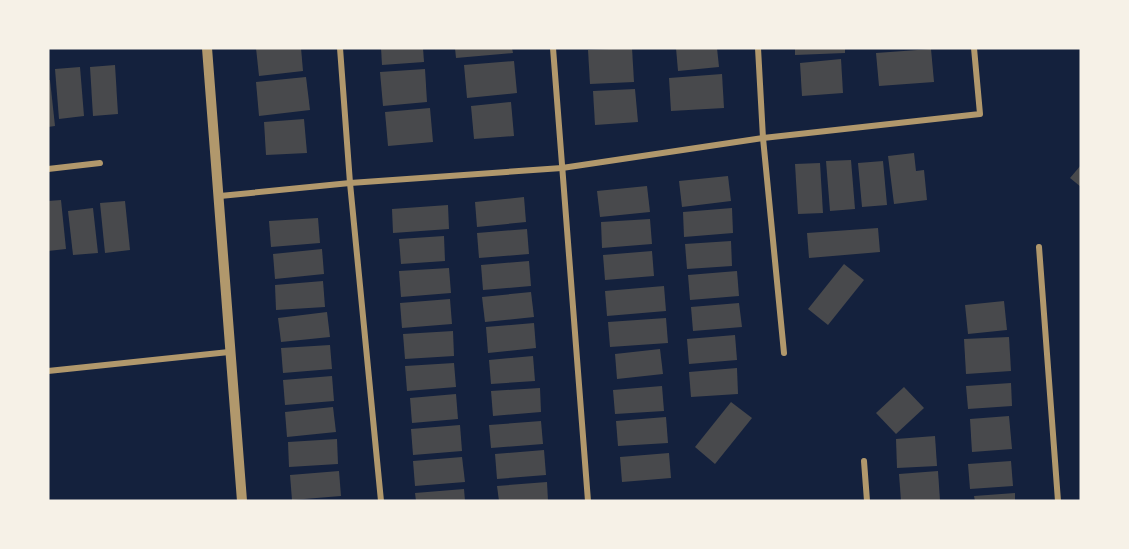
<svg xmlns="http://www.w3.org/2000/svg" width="1129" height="549" font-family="Raleway,sans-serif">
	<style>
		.building { fill: #48494c }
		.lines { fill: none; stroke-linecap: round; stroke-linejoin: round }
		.minor { stroke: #b1986c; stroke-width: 6 }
		.tertiary { stroke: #b1986c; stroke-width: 10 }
	</style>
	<rect width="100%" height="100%" fill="#14213d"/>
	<g class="building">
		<polygon points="256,48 301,48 303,71 259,76"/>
		<polygon points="381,48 423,48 424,62 382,65"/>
		<polygon points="455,48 512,48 513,53 456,58"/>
		<polygon points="632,48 634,82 590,84 588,50"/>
		<polygon points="676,48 717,48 719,67 678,71"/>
		<polygon points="795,48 845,48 845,53 795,55"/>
		<polygon points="931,49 934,82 879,86 876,53"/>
		<polygon points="841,59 843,93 802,96 800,63"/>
		<polygon points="514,61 517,93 467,98 464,65"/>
		<polygon points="115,65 118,114 93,116 90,67"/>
		<polygon points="80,67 84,116 59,119 55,69"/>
		<polygon points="425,69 427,102 383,106 380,72"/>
		<polygon points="722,74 724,108 671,111 669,78"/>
		<polygon points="306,77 310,110 259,116 256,82"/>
		<polygon points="48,80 50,80 55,126 48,127"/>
		<polygon points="635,89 638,122 595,125 593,91"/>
		<polygon points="511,102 514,136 474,139 471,106"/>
		<polygon points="430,108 433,142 388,146 385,112"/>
		<polygon points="304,119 307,153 266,155 264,122"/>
		<polygon points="914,153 916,171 924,170 927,200 894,204 888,156"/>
		<polygon points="851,160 855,209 830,211 826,161"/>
		<polygon points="883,161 887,205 862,207 858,163"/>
		<polygon points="820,163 823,213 798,214 795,164"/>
		<polygon points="1081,165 1081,187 1070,178"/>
		<polygon points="728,176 731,201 682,207 679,181"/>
		<polygon points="647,186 650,212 600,217 597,191"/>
		<polygon points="524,197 526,222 477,227 475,202"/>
		<polygon points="61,200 66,249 48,251 48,201"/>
		<polygon points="125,201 130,250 105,253 100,203"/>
		<polygon points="448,205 449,229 393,233 392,209"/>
		<polygon points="93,208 98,253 73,255 68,211"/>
		<polygon points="732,208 733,233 684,237 683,212"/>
		<polygon points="318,218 320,243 271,247 269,221"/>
		<polygon points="650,219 652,244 602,248 601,222"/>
		<polygon points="878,228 880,252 809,258 807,233"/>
		<polygon points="527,229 529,254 479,258 477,233"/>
		<polygon points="444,236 445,261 401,264 399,239"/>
		<polygon points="731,241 732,266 687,269 685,244"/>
		<polygon points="322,249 324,274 275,279 273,254"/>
		<polygon points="652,251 654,276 605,280 603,255"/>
		<polygon points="529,261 531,286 483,290 481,265"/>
		<polygon points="844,264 864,280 828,325 808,309"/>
		<polygon points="449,268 451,293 401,297 399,271"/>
		<polygon points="737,271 739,296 690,300 688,275"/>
		<polygon points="323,281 325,307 276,310 275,285"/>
		<polygon points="664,286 666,311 607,316 605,291"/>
		<polygon points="531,292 534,317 485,322 482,297"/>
		<polygon points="450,299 452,324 402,328 400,303"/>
		<polygon points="1004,301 1007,330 968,334 965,305"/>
		<polygon points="739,303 742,327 693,331 691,307"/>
		<polygon points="327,312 330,337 281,342 278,318"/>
		<polygon points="666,318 668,343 610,347 608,322"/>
		<polygon points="534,323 536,348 488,353 486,327"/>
		<polygon points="453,331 454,356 405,359 403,334"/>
		<polygon points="735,335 737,360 689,364 687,339"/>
		<polygon points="1009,337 1011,371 966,374 964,339"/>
		<polygon points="330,345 332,369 283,373 281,348"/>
		<polygon points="660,349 663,374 617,379 615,354"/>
		<polygon points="533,356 535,381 491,384 489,360"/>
		<polygon points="454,363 456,387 407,391 405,366"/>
		<polygon points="737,368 738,394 691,397 689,372"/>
		<polygon points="332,376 334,401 285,405 283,380"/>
		<polygon points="1011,383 1012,406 968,409 966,386"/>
		<polygon points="662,386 664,411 615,414 613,390"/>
		<polygon points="904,387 924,408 896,434 876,413"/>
		<polygon points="540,388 541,412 493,416 491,391"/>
		<polygon points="456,394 458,419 412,423 410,398"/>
		<polygon points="731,402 752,418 715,464 695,447"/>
		<polygon points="333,407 336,432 287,437 285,412"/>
		<polygon points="1009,416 1012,449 972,452 970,419"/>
		<polygon points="666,417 668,443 618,446 616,421"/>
		<polygon points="541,421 543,444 491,448 489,425"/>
		<polygon points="460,425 462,451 413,455 411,429"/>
		<polygon points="935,436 937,466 897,468 896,439"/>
		<polygon points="337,439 338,464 289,467 288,442"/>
		<polygon points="544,450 546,475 497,479 495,454"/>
		<polygon points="669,453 671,478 622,482 620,457"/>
		<polygon points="462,457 465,482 415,486 413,461"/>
		<polygon points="1011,461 1013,486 970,489 968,464"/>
		<polygon points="339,471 341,496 292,500 290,475"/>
		<polygon points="938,471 940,501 901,501 899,474"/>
		<polygon points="547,482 548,501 499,501 497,486"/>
		<polygon points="464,489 465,501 416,501 415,493"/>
		<polygon points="1015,493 1015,501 975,501 974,496"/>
	</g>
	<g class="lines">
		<g class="minor">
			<polyline points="340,48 350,183 381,501"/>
			<polyline points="553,48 588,501"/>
			<polyline points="758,48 763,138 784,353"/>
			<polyline points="48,169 100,163"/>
			<polyline points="220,196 350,183 562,168 763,138 980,114 974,48"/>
			<polyline points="1039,247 1058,501"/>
			<polyline points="48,371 229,352"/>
			<polyline points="864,461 867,501"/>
		</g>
		<path class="tertiary" d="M207,48C220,199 229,350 242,501"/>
	</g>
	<rect width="1129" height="549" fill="none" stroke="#f6f1e7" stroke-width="99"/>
</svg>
